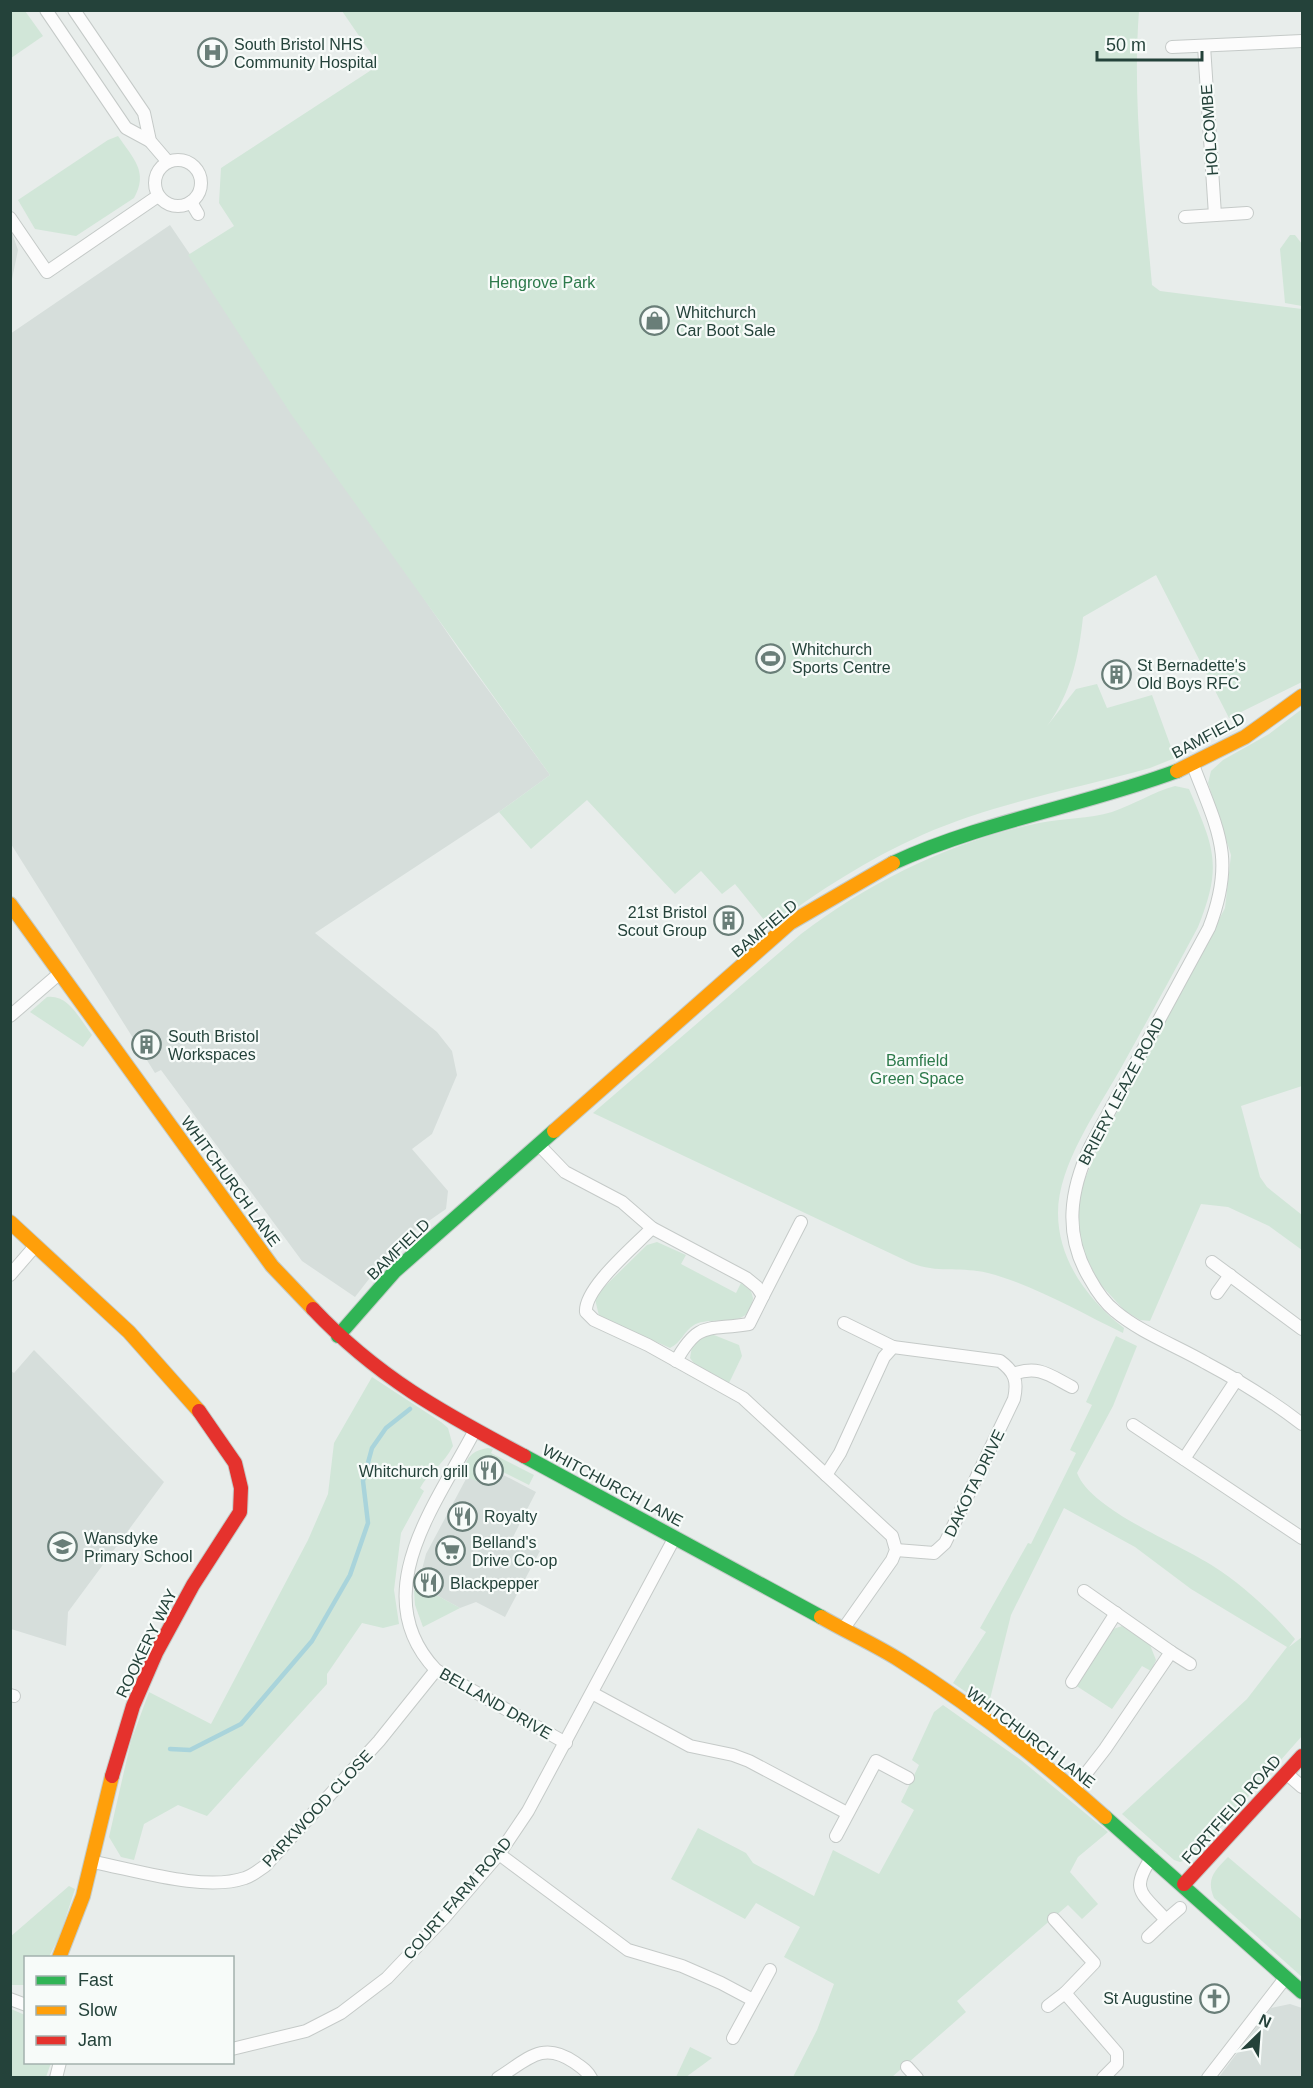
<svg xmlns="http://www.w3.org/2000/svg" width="1313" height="2088" font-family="Arial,sans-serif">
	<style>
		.built { fill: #d6dedb }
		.green { fill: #d1e6d8 }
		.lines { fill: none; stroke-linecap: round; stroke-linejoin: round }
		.stream { stroke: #a9d4db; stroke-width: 4.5 }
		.street-casing { stroke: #c5cac8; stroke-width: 14 }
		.fast-casing { stroke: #c3cbc8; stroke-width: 16 }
		.slow-casing { stroke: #c3cbc8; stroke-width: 16 }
		.jam-casing { stroke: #c3cbc8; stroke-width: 16 }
		.street { stroke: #fcfcfc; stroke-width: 12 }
		.fast { stroke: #30b455; stroke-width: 14 }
		.slow { stroke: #ff9f0a; stroke-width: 14 }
		.jam { stroke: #e5322d; stroke-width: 14 }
		.labels { text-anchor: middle; stroke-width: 4.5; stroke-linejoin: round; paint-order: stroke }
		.poi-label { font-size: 16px; fill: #24423a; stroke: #f7fbf9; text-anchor: start }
		.street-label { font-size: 16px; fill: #24423a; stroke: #f7fbf9 }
		.park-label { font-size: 16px; fill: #2d7a4b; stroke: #f7fbf9 }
	</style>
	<rect width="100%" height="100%" fill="#e8edeb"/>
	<g class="built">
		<polygon points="170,225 459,650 550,775 499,812 315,933 437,1032 452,1051 457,1075 432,1134 412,1149 448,1191 446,1209 397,1243 355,1297 302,1261 161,1070 155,1073 11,844 10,334"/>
		<polygon points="11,230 18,250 11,284 10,230"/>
		<polygon points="34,1350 164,1482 68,1612 66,1646 11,1629 11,1371 14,1373"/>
		<polygon points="469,1457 536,1492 513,1537 540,1551 505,1617 476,1602 460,1608 418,1585 426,1554 467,1477 464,1468"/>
		<polygon points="1290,2004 1302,2008 1302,2077 1219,2077 1271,2008"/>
	</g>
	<g class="green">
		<polygon points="11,10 25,11 43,36 11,58"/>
		<path d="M342,11H1139C1132,102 1144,194 1152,285L1160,291L1302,309V682L1229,718L1156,575L1083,617C1079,655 1071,694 1047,726L1076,689L1097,684L1107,708L1152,695L1175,758L1150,768C1075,789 994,803 922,835C868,859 817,892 770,927L735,884L722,894L701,871L675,894L587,800L531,849L499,812L550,775L291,414L188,255L234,226L219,203L221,168L379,65Z"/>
		<path d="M118,136C133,158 149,172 134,198L76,236L35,229L18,200L108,140Z"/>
		<polygon points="1290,235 1295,235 1302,244 1302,306 1285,303 1280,249"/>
		<polygon points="1302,709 1302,1086 1241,1106 1260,1177 1267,1187 1302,1215 1302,1250 1269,1226 1228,1207 1201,1204 1150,1321 1140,1320 1125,1311 1100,1284 1080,1245 1075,1202 1099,1146 1225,908 1231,855 1208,783 1211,771 1223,760 1269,734"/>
		<path d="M1175,786L1189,789C1214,848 1223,865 1198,927C1173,974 1147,1021 1121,1068C1098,1109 1058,1165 1058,1213C1058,1261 1089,1301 1124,1328L1123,1333C1079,1312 1034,1285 988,1273C959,1266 940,1274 911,1263L593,1113L801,934C871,881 953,841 1039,823C1063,818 1089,819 1112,812C1133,805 1153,792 1175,786Z"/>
		<path d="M47,997C69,994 80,1020 92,1035L83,1047L30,1012Z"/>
		<path d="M657,1242L686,1255L681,1264L736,1293L741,1283L751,1291L753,1298C750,1332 714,1314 694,1325C684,1331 681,1343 670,1348L599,1316L595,1299L599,1292L647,1245Z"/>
		<polygon points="709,1333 739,1345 742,1356 729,1383 696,1366 690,1358 693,1341"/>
		<path d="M1116,1336L1137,1346L1113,1406L1077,1473C1092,1511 1178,1543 1213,1566C1244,1586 1271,1611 1295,1639L1289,1647L1302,1637V1736L1196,1856L1180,1862L1174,1860L1122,1814L1247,1699L1287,1647L1191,1589L1135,1547L1064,1508L1011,1615L988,1707L953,1683L986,1632L980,1628L1028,1543L1031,1544L1076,1453L1070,1450L1092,1405L1086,1402Z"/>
		<path d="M372,1377L441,1422L448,1428L453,1446C444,1464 429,1472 420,1488L424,1491L401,1533L394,1590L399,1624L383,1628L362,1623L327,1674V1684L207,1816L178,1805L144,1824L134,1860L121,1857L109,1837L131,1741L149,1692L211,1724L308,1540L328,1494L334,1443Z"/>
		<path d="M488,1448L493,1449L491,1453L534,1475L529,1485L485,1463L476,1481L467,1477L464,1467C469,1455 474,1450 488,1448Z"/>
		<polygon points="418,1585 460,1608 423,1627 415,1605 414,1591"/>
		<polygon points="1122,1626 1150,1645 1156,1660 1151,1671 1142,1666 1112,1709 1075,1685 1110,1630"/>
		<polygon points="943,1705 1021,1760 1108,1832 1078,1857 1070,1872 1098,1904 1082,1919 1068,1905 957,2001 966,2012 892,2077 793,2077 817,2030 834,1984 784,1957 800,1927 756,1903 745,1919 671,1879 698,1828 746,1853 753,1863 814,1896 833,1850 879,1874 914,1810 901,1802 919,1765 912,1760 934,1712"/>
		<path d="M1228,1857L1302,1920V1977L1214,1898C1206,1879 1214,1871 1228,1857Z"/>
		<polygon points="69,1886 75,1889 60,1935 49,1957 26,1958 25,1985 11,1985 10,1937"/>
		<polygon points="11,2009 25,2015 26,2062 51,2063 46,2077 11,2077"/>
		<polygon points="690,2047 712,2058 686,2077 676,2077"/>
	</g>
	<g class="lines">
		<polyline class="stream" points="170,1749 190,1750 241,1724 312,1641 350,1575 368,1523 363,1481 372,1448 386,1428 410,1409"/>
		<defs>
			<g id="street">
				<polyline points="46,10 126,128 150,141"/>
				<polyline points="74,10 144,113 150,141 168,162"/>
				<polyline points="1204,46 1215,215"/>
				<polyline points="1172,47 1302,41"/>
				<circle cx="178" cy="183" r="23"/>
				<polyline points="191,202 198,214"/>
				<polyline points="1185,217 1247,213"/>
				<polyline points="10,218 47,272 158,196"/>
				<path d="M1193,765C1218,831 1236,858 1209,928L1091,1145C1070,1190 1063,1234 1090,1279C1096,1290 1105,1303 1115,1311C1141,1333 1177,1346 1206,1363C1240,1381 1272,1401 1302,1424"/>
				<polyline points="10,1016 60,973"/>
				<path d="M539,1145L565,1172L622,1202L652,1228L746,1278L757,1287L763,1296L749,1324C707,1331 699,1320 676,1361"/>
				<path d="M652,1228C635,1246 584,1288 586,1312L594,1320L648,1345L743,1398L892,1536L896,1550L892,1560L844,1628"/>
				<polyline points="1212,1262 1302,1329"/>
				<polyline points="10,1275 36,1245"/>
				<polyline points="1217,1293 1230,1275"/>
				<polyline points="763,1296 801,1222"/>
				<polyline points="844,1323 893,1347"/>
				<path d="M1013,1374C1039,1365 1049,1375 1072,1387"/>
				<polyline points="1133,1425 1302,1538"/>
				<path d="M475,1430C437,1503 364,1594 436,1670L566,1743"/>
				<polyline points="1184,1459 1237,1379"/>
				<path d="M826,1475L840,1453L884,1357L893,1347L1000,1361C1015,1372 1018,1381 1014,1399L945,1543L934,1553L896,1550"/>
				<polyline points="1171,1652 1190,1664"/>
				<polyline points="1072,1682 1116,1613"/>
				<polyline points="592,1693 690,1746 733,1755 749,1761 847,1813"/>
				<polyline points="10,1695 14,1696"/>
				<polyline points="1286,1773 1302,1787"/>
				<polyline points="1074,1789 1105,1749 1171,1652 1084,1591"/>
				<polyline points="836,1836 876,1761 908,1778"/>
				<polyline points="499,1854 628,1950 682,1966 721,1983 753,2000"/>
				<path d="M93,1862C136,1870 204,1892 245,1878C252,1876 259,1870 265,1866L379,1741L436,1670"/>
				<polyline points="1054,1919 1094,1963 1065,1993 1117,2053 1117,2064 1103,2078"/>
				<polyline points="1166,1920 1180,1908"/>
				<path d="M1148,1937L1166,1920C1142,1893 1129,1891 1152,1857"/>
				<polyline points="10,1999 26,2005"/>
				<polyline points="1048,2006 1065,1993"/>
				<polyline points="733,2038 770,1970"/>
				<polyline points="232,2049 306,2031 341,2013 387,1978 444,1918 499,1854 528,1811 675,1537"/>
				<polyline points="907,2067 917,2078"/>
				<polyline points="56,2078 60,2062"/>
				<path d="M498,2078C527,2060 542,2040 574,2062C581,2067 587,2070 591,2078"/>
				<polyline points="1208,2078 1286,1977"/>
			</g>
			<g id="fast">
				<path d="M893,863C984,821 1083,806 1177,771"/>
				<polyline points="338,1336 395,1271 554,1131"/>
				<polyline points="524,1456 821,1617"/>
				<polyline points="1105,1817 1302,1992"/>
			</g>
			<g id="slow">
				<polyline points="1177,771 1245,737 1302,696"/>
				<polyline points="10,904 272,1266 313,1309"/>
				<polyline points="554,1131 790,923 893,863"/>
				<polyline points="10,1222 129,1332 199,1411"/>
				<path d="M821,1617C847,1632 876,1645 901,1661C973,1706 1042,1761 1105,1817"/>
				<polyline points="59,1958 83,1896 112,1776"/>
			</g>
			<g id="jam">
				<path d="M313,1309C377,1377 443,1413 524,1456"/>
				<polyline points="112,1776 133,1706 156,1653 193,1585 240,1512 241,1488 235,1463 199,1411"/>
				<polyline points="1184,1884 1302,1756"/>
			</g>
		</defs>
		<use href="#street" class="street-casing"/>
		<use href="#fast" class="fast-casing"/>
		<use href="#slow" class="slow-casing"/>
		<use href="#jam" class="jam-casing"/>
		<use href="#street" class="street"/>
		<use href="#fast" class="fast"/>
		<use href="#slow" class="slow"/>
		<use href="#jam" class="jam"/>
	</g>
	<defs>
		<symbol id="hospital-ring" viewBox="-11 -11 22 22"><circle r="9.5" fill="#f7fbf9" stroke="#697e78" stroke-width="1.5"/><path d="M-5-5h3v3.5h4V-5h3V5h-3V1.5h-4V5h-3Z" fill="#697e78"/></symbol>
		<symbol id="shop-ring" viewBox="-11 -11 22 22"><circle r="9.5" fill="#f7fbf9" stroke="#697e78" stroke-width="1.5"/><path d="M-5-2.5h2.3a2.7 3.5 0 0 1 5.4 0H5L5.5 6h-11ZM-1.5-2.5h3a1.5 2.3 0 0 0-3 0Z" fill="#697e78"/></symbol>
		<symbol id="stadium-ring" viewBox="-11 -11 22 22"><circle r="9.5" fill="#f7fbf9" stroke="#697e78" stroke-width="1.5"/><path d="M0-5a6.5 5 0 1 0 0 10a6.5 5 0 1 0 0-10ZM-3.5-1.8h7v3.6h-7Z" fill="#697e78"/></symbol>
		<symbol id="building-ring" viewBox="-11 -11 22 22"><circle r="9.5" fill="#f7fbf9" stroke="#697e78" stroke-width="1.5"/><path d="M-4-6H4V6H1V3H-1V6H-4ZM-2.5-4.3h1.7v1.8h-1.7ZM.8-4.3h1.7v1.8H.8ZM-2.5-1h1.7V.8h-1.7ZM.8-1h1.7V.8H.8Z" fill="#697e78"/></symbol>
		<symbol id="restaurant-ring" viewBox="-11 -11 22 22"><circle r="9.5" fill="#f7fbf9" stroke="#697e78" stroke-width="1.5"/><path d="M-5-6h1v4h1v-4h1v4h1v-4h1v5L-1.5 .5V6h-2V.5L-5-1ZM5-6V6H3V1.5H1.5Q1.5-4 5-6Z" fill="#697e78"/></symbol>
		<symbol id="school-ring" viewBox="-11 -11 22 22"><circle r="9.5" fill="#f7fbf9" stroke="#697e78" stroke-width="1.5"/><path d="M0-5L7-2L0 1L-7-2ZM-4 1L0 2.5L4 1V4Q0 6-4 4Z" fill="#697e78"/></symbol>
		<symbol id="supermarket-ring" viewBox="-11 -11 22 22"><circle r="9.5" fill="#f7fbf9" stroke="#697e78" stroke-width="1.5"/><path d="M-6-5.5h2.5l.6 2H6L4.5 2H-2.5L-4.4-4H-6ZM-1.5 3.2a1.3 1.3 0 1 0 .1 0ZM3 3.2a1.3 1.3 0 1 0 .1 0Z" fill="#697e78"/></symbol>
		<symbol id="church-ring" viewBox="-11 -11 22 22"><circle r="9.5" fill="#f7fbf9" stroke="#697e78" stroke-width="1.5"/><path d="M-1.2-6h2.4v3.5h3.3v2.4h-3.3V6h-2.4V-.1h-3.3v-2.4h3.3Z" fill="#697e78"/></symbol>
	</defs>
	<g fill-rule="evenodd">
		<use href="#hospital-ring" x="196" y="36" width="33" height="33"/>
		<use href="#shop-ring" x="638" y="304" width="33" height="33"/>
		<use href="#stadium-ring" x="754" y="642" width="33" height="33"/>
		<use href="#building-ring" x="1100" y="658" width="33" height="33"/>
		<use href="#building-ring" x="712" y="904" width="33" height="33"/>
		<use href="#building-ring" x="130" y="1028" width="33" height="33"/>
		<use href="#restaurant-ring" x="472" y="1454" width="33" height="33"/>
		<use href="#restaurant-ring" x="446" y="1500" width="33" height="33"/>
		<use href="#school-ring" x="46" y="1530" width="33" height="33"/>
		<use href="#supermarket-ring" x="434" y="1534" width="33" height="33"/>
		<use href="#restaurant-ring" x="412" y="1566" width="33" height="33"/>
		<use href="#church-ring" x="1198" y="1982" width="33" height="33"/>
	</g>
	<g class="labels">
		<g class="poi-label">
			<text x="234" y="50">South Bristol NHS<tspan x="234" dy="18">Community Hospital</tspan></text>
			<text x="676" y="318">Whitchurch<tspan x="676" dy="18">Car Boot Sale</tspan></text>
			<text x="792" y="655">Whitchurch<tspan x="792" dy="18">Sports Centre</tspan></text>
			<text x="1137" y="671">St Bernadette's<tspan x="1137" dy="18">Old Boys RFC</tspan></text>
			<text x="707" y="918" text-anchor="end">21st Bristol<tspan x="707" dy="18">Scout Group</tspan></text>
			<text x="168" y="1042">South Bristol<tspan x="168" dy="18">Workspaces</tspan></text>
			<text x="468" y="1477" text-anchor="end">Whitchurch grill</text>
			<text x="484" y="1522">Royalty</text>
			<text x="84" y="1544">Wansdyke<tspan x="84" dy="18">Primary School</tspan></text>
			<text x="472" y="1548">Belland's<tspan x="472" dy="18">Drive Co-op</tspan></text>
			<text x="450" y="1589">Blackpepper</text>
			<text x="1193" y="2004" text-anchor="end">St Augustine</text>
		</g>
		<g class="street-label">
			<text transform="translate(1209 130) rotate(-94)" y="6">HOLCOMBE</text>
			<text transform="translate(1208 735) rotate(-28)" y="6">BAMFIELD</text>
			<text transform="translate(764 928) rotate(-40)" y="6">BAMFIELD</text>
			<text transform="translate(1121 1091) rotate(-62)" y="6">BRIERY LEAZE ROAD</text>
			<text transform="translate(231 1181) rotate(54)" y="6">WHITCHURCH LANE</text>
			<text transform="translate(398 1249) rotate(-44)" y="6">BAMFIELD</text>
			<text transform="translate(974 1483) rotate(-64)" y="6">DAKOTA DRIVE</text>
			<text transform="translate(613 1485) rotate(28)" y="6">WHITCHURCH LANE</text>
			<text transform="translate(146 1643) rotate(-64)" y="6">ROOKERY WAY</text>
			<text transform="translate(496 1703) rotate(30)" y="6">BELLAND DRIVE</text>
			<text transform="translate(1031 1737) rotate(37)" y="6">WHITCHURCH LANE</text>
			<text transform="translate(317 1808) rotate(-47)" y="6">PARKWOOD CLOSE</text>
			<text transform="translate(1231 1809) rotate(-48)" y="6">FORTFIELD ROAD</text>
			<text transform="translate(457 1898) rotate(-49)" y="6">COURT FARM ROAD</text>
		</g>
		<g class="park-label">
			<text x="542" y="288">Hengrove Park</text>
			<text x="917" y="1066">Bamfield<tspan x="917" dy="18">Green Space</tspan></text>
		</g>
	</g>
	<rect width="1313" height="2088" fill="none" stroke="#24423a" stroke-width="24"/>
	<rect x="24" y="1956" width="210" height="108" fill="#f7fbf9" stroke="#a3b1ad" stroke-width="1.5"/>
	<rect x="36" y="1976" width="30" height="9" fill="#30b455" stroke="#a3b1ad" stroke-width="1.5"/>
	<text x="78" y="1986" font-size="18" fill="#24423a">Fast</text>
	<rect x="36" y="2006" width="30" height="9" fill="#ff9f0a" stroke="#a3b1ad" stroke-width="1.5"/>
	<text x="78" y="2016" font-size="18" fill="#24423a">Slow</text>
	<rect x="36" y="2036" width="30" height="9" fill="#e5322d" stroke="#a3b1ad" stroke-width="1.5"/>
	<text x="78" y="2046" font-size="18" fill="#24423a">Jam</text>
	<g transform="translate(1259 2034) rotate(25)" stroke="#f7fbf9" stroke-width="4.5" paint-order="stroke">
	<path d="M0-4.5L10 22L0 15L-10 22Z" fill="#24423a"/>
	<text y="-9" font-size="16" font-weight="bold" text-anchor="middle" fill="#24423a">N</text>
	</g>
	<path d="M1097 51v9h105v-9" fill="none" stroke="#24423a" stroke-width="3"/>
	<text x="1106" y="51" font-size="18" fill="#24423a" stroke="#f7fbf9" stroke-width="4.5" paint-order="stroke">50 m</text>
</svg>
